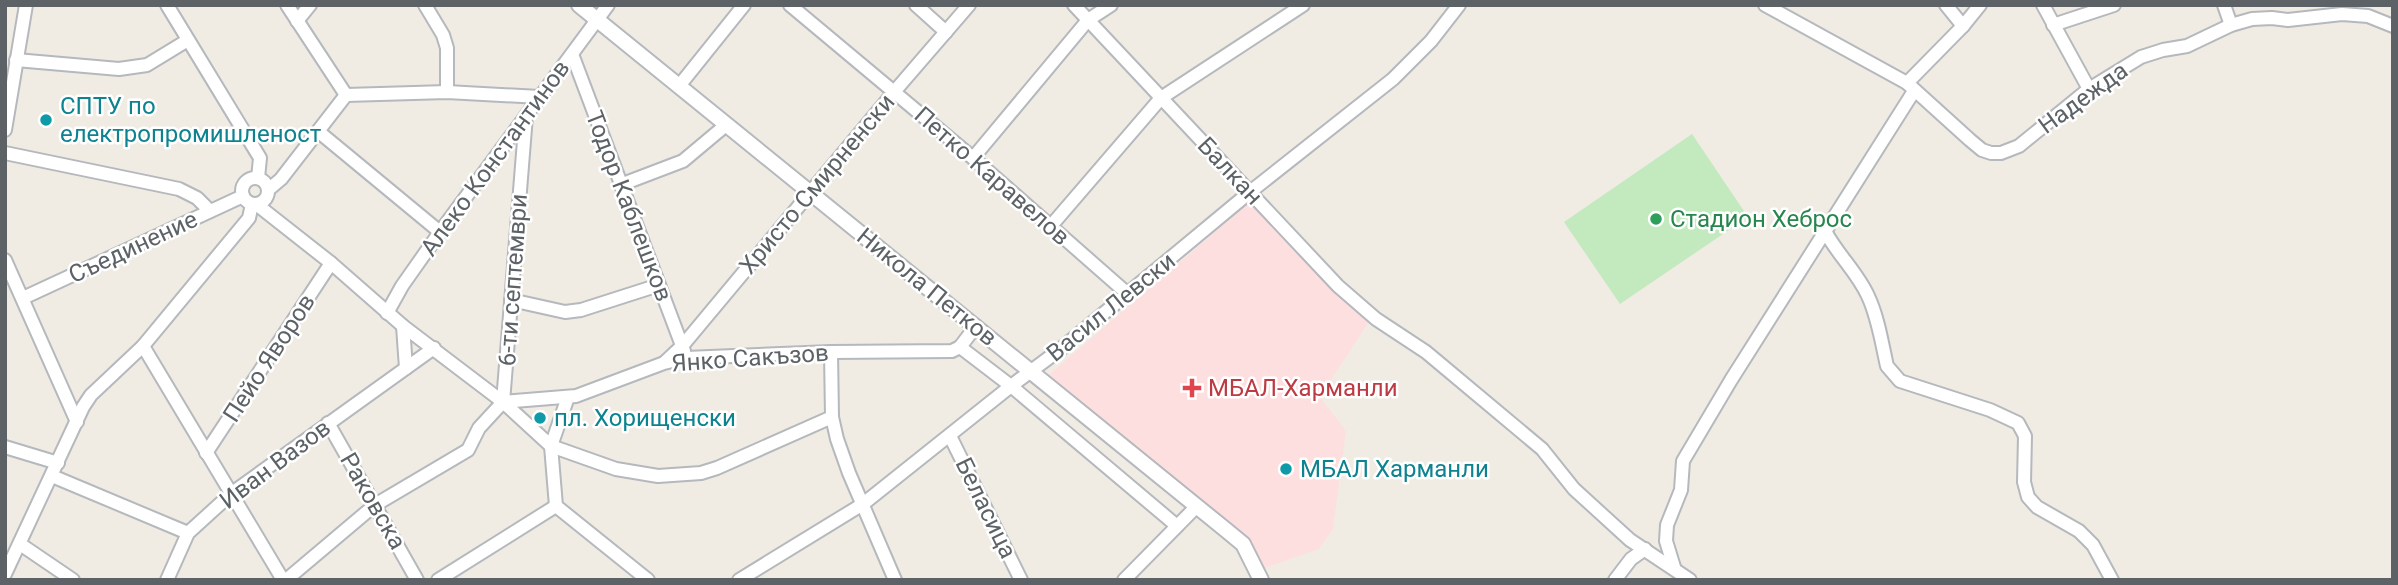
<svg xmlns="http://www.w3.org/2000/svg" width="2398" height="585" font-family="Roboto,sans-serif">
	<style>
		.medical { fill: #fedfe0 }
		.green { fill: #c3eabe }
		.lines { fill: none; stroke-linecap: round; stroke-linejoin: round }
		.minor-casing { stroke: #b5b8bc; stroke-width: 16 }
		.tertiary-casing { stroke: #b5b8bc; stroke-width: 18 }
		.minor { stroke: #fff; stroke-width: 12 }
		.tertiary { stroke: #fff; stroke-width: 14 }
		.culture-dot { fill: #0f9aa8; stroke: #fff; stroke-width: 2.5 }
		.leisure-dot { fill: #2e9e5b; stroke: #fff; stroke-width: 2.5 }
		.health-dot { fill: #e0444e; stroke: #fff; stroke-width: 2.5 }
		.labels { text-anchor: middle; stroke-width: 5; stroke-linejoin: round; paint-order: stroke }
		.street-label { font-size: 24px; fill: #5c6266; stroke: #fff }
		.culture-label { font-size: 24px; fill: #0d838f; stroke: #fff; text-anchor: start }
		.leisure-label { font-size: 24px; fill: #27864d; stroke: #fff; text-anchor: start }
		.health-label { font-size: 24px; fill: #be3a42; stroke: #fff; text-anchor: start }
	</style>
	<rect width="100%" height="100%" fill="#f0ece4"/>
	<polygon class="medical" points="1251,201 1370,320 1320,397 1346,431 1333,529 1319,549 1262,569 1045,378"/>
	<polygon class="green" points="1692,134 1748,217 1620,304 1564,222"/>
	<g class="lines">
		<defs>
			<g id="minor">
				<polyline points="167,5 260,158 258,178"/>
				<polyline points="425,5 443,35 447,48 447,92"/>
				<polyline points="790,5 973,158 1129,295"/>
				<polyline points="916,5 946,32"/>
				<polyline points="1074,5 1338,286 1376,319 1426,352 1542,449 1574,489 1630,540 1690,580"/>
				<polyline points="1765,5 1907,83 1970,140 1982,150 1991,153 2001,153 2019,146 2089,89 2141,57 2163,50 2187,46 2231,25 2252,19 2272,18 2288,20 2342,14 2368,16 2393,26"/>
				<polyline points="1946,5 1963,26"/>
				<polyline points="2043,5 2089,89"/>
				<polyline points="2224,5 2231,25"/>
				<polyline points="297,21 310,5"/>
				<polyline points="2053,25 2114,5"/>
				<polyline points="572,54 684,351"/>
				<polyline points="16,60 119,69 147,65 188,40"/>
				<polyline points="1907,83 1963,26 1980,5"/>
				<polyline points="679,86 744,5"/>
				<polyline points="346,95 447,92 540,97"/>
				<polyline points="5,130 26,5"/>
				<polyline points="319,132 440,232"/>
				<polyline points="5,153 179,189 197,198 210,211"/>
				<polyline points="973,158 1088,20 1111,5"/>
				<circle cx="255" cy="191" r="13"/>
				<polyline points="620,185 683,161 726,125"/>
				<polyline points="268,190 281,179 346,95 287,5"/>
				<polyline points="256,204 331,263 403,326 503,402 576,396 664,363 686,358 831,352 952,351 960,347 1011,386 1177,526"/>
				<polyline points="1050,227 1161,98 1303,5"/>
				<path d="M1825,231C1837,254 1857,272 1868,296C1878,317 1882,344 1887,366L1900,381L1990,410L2018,423L2025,436L2024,482L2028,497L2037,507L2079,531L2093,545L2112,580"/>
				<polyline points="5,260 77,422"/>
				<polyline points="23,298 243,196"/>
				<polyline points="511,300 565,312 581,310 659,285"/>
				<polyline points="387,313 402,286 440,232 608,5"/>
				<polyline points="403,326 406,368"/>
				<polyline points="143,346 283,580"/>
				<polyline points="960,347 976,326"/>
				<polyline points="831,352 832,417 837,439 849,473 895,580"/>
				<polyline points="665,362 683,345 894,92 969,5"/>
				<polyline points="568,397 551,446 556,506 648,580"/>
				<polyline points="503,402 551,446 616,469 658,476 701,473 717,468 832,417"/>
				<polyline points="503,402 526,116"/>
				<polyline points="328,423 417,580"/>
				<polyline points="950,436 1021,580"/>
				<polyline points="5,447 58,463"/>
				<polyline points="206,453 331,263"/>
				<polyline points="52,476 188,533"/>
				<polyline points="20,544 73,580"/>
				<polyline points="1674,567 1666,541 1667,525 1681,490 1683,461 1731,380 1914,91"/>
				<polyline points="5,574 83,407 91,395 143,346 249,218 252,204"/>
				<polyline points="167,580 188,533 232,493 434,348"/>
				<polyline points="286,580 375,505 468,450 479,428 503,402"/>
				<polyline points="438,580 556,506"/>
				<polyline points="739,580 863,504 1011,386 1062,348 1250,192 1393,79 1431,41 1459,5"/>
				<polyline points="1124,580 1196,507"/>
				<polyline points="1615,580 1631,559 1645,549"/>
			</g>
			<polyline id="tertiary" points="579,5 1226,530 1243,544 1261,580"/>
		</defs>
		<use href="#minor" class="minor-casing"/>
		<use href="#tertiary" class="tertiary-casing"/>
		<use href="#minor" class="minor"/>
		<use href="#tertiary" class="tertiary"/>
	</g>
	<g class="culture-dot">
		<circle cx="46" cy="120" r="7"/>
		<circle cx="540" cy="418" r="7"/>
		<circle cx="1286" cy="469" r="7"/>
	</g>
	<circle class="leisure-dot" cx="1656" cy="219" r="7"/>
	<path class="health-dot" d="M1188.5 377.5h7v7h7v7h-7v7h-7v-7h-7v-7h7z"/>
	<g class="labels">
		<g class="street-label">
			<text transform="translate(2083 98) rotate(-36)" y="8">Надежда</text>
			<text transform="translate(495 158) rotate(-54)" y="8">Алеко Константинов</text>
			<text transform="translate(1230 171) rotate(47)" y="8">Балкан</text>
			<text transform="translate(992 176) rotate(41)" y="8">Петко Каравелов</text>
			<text transform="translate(817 184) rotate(-50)" y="8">Христо Смирненски</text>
			<text transform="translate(629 206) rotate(69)" y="8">Тодор Каблешков</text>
			<text transform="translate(133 247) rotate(-25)" y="8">Съединение</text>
			<text transform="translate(513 280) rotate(-86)" y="8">6-ти септември</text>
			<text transform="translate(927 287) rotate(39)" y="8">Никола Петков</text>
			<text transform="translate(1111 307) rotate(-39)" y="8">Васил Левски</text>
			<text transform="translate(269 358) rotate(-57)" y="8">Пейо Яворов</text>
			<text transform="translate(750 358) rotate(-4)" y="8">Янко Сакъзов</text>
			<text transform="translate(275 464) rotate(-37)" y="8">Иван Вазов</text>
			<text transform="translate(373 501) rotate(60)" y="8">Раковска</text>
			<text transform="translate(986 508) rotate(64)" y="8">Беласица</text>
		</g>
		<g class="culture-label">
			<text x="60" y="114">СПТУ по<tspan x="60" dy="28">електропромишленост</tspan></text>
			<text x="554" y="426">пл. Хорищенски</text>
			<text x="1300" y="477">МБАЛ Харманли</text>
		</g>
		<g class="leisure-label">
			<text x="1670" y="227">Стадион Хеброс</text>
		</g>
		<g class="health-label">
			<text x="1208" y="396">МБАЛ-Харманли</text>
		</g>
	</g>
	<rect width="2398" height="585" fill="none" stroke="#5c6266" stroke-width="14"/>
</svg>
